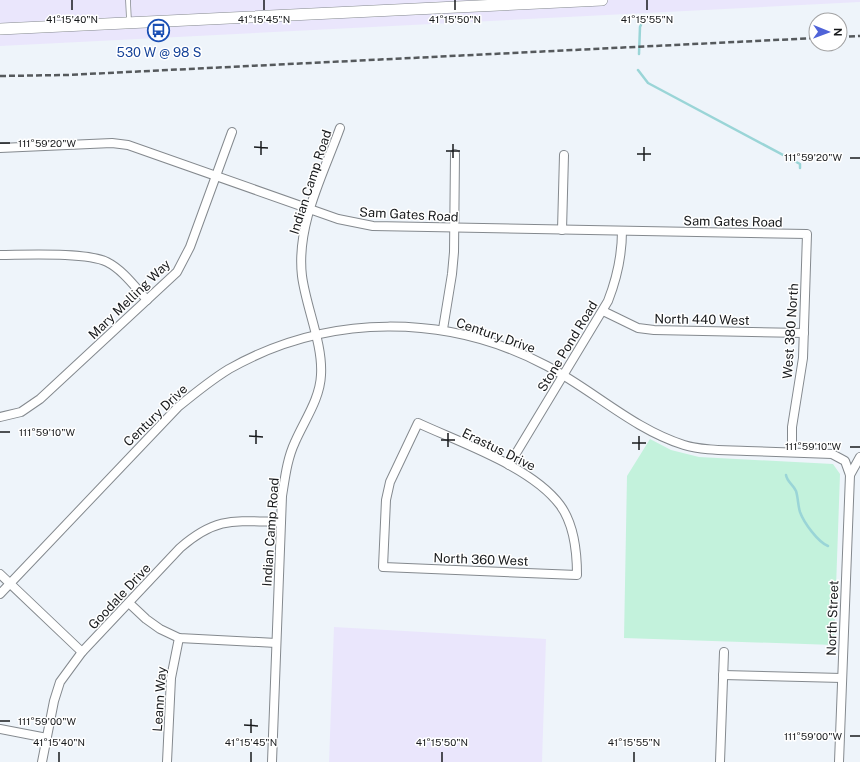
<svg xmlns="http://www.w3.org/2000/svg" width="860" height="762" font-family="'Public Sans',sans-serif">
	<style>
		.industrial { fill: #eae6fc }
		.green { fill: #c3f2dc }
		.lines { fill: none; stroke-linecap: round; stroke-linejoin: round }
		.stream { stroke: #9ad5d7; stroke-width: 2.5 }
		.service-casing { stroke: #84898e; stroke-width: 5.5 }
		.minor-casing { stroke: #84898e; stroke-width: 10 }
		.tertiary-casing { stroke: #84898e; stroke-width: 12 }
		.service { stroke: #fff; stroke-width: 4 }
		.minor { stroke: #fff; stroke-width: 8 }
		.tertiary { stroke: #fff; stroke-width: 11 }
		.rail { stroke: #55595c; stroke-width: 2.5; stroke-dasharray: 6 3; stroke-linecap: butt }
		.ticks { fill: none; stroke: #181a1c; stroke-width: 1.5 }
		.labels { text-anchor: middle; stroke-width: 3; stroke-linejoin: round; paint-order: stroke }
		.transit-label { font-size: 13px; fill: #164399; stroke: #fff }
		.street-label { font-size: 13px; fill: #181a1c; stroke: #fff }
		.ticks-label { font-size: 10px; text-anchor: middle; fill: #181a1c; stroke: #fff; stroke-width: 3; stroke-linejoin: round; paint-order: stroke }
	</style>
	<rect width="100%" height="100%" fill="#eef4fa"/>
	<g class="industrial">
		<polygon points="0,0 860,0 860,2 0,46"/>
		<polygon points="334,627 546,639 542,762 329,762"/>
	</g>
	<polygon class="green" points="650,439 671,450 699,457 833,464 840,474 834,645 624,638 627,476"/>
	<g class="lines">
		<g class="stream">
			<polyline points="639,54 640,27 645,16"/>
			<polyline points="638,70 648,83 800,164 800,168"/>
			<path d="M786,475C787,482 793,484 796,491C798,497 798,506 800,512C804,523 818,542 828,546"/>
		</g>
		<defs>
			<polyline id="service" points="128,0 129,21"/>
			<g id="minor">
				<polyline points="0,148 112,143 128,145 338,219 373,226 807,234 803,358 792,427 792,452"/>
				<polyline points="562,230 564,155"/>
				<path d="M0,255C25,255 86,252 107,262C123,270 135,287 147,300"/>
				<polyline points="603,311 638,328 654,330 804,333"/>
				<polyline points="443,329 452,274 454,252 455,154"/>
				<polyline points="0,417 21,412 40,399 177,272 190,247 232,132"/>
				<path d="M418,423C461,443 532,467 560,505C574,524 577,552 577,575L383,567L386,500L390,482Z"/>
				<path d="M509,465L608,301C617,278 622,256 622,231"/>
				<polyline points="850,475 860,457"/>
				<polyline points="0,574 82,652"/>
				<path d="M0,594L178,407C195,393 211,380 229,369C328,313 447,313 547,366C593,390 633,429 684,445C704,451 726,450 747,451C775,452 803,453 832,454L845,461L850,475L839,762"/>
				<polyline points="129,603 146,619 160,629 179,638 276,643"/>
				<polyline points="723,675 842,678"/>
				<polyline points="0,729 47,738"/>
				<path d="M42,762L54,701L60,682L82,652L180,548C217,516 235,521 281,522"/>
				<polyline points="167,762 171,678 179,638"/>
				<path d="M272,762L282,496C285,478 287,459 295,442C304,421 320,399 321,375C323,344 306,307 302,276C296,225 323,175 340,128"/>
				<polyline points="720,762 724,652"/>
			</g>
			<polyline id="tertiary" points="0,29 602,0"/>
		</defs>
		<use href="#service" class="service-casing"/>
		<use href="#minor" class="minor-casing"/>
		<use href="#tertiary" class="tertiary-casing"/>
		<use href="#service" class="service"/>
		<use href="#minor" class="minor"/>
		<use href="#tertiary" class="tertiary"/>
		<g class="rail">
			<polyline points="840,37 860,36"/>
			<polyline points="0,76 67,75 816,38"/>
		</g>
	</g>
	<path class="ticks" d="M72,10V0M264,10V0M455,10V0M647,10V0M0,143H10M254,147L268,148M446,151H460M637,154H651M261,155V141M453,158V144M850,158H860M644,161V147M0,432H10M249,436L263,437M441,440H455M632,443H646M256,444V430M448,447V433M850,447H860M639,450V436M0,721H10M244,725L258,726M251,733V719M850,736H860M59,762V752M251,762V752M442,762V752M634,762V752"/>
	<defs>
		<symbol id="bus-ring" viewBox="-11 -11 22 22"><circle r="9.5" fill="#fff" stroke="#1a4fb4" stroke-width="1.5"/><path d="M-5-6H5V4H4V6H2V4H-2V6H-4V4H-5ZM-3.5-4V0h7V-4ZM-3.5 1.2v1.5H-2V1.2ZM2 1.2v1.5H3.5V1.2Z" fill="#1a4fb4"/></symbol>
	</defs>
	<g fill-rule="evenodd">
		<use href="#bus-ring" x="146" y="18" width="25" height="25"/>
	</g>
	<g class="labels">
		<g class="transit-label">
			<text x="159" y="57">530 W @ 98 S</text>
		</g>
		<g class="street-label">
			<text transform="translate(310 182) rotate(-72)" y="5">Indian Camp Road</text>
			<text transform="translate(409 214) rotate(3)" y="5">Sam Gates Road</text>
			<text transform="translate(733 221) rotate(1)" y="5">Sam Gates Road</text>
			<text transform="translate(129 299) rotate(-44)" y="5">Mary Melling Way</text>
			<text transform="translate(702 319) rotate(1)" y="5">North 440 West</text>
			<text transform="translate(790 331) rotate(-86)" y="5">West 380 North</text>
			<text transform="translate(496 335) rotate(19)" y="5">Century Drive</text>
			<text transform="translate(567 346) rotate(-59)" y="5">Stone Pond Road</text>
			<text transform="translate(155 415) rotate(-44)" y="5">Century Drive</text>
			<text transform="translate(499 449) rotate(26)" y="5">Erastus Drive</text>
			<text transform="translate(270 532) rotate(-86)" y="5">Indian Camp Road</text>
			<text transform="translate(481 559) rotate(2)" y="5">North 360 West</text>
			<text transform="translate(119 596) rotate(-47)" y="5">Goodale Drive</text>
			<text transform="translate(832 618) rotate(-88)" y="5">North Street</text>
			<text transform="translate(159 699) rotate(-86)" y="5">Leann Way</text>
		</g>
	</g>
	<g class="ticks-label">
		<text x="72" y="23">41°15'40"N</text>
		<text x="264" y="23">41°15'45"N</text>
		<text x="455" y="23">41°15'50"N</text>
		<text x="647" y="23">41°15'55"N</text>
		<text x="47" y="147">111°59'20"W</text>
		<text x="813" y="161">111°59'20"W</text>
		<text x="47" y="436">111°59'10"W</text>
		<text x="813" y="450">111°59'10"W</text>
		<text x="47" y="725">111°59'00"W</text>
		<text x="813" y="740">111°59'00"W</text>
		<text x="59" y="746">41°15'40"N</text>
		<text x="251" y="746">41°15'45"N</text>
		<text x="442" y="746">41°15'50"N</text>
		<text x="634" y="746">41°15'55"N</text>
	</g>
	<g transform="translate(828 32) rotate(91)"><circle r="19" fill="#ffffff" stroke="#a3a3a4"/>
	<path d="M0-3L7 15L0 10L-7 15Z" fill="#4f63d8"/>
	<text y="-6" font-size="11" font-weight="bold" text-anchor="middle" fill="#181a1c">N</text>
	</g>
</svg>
